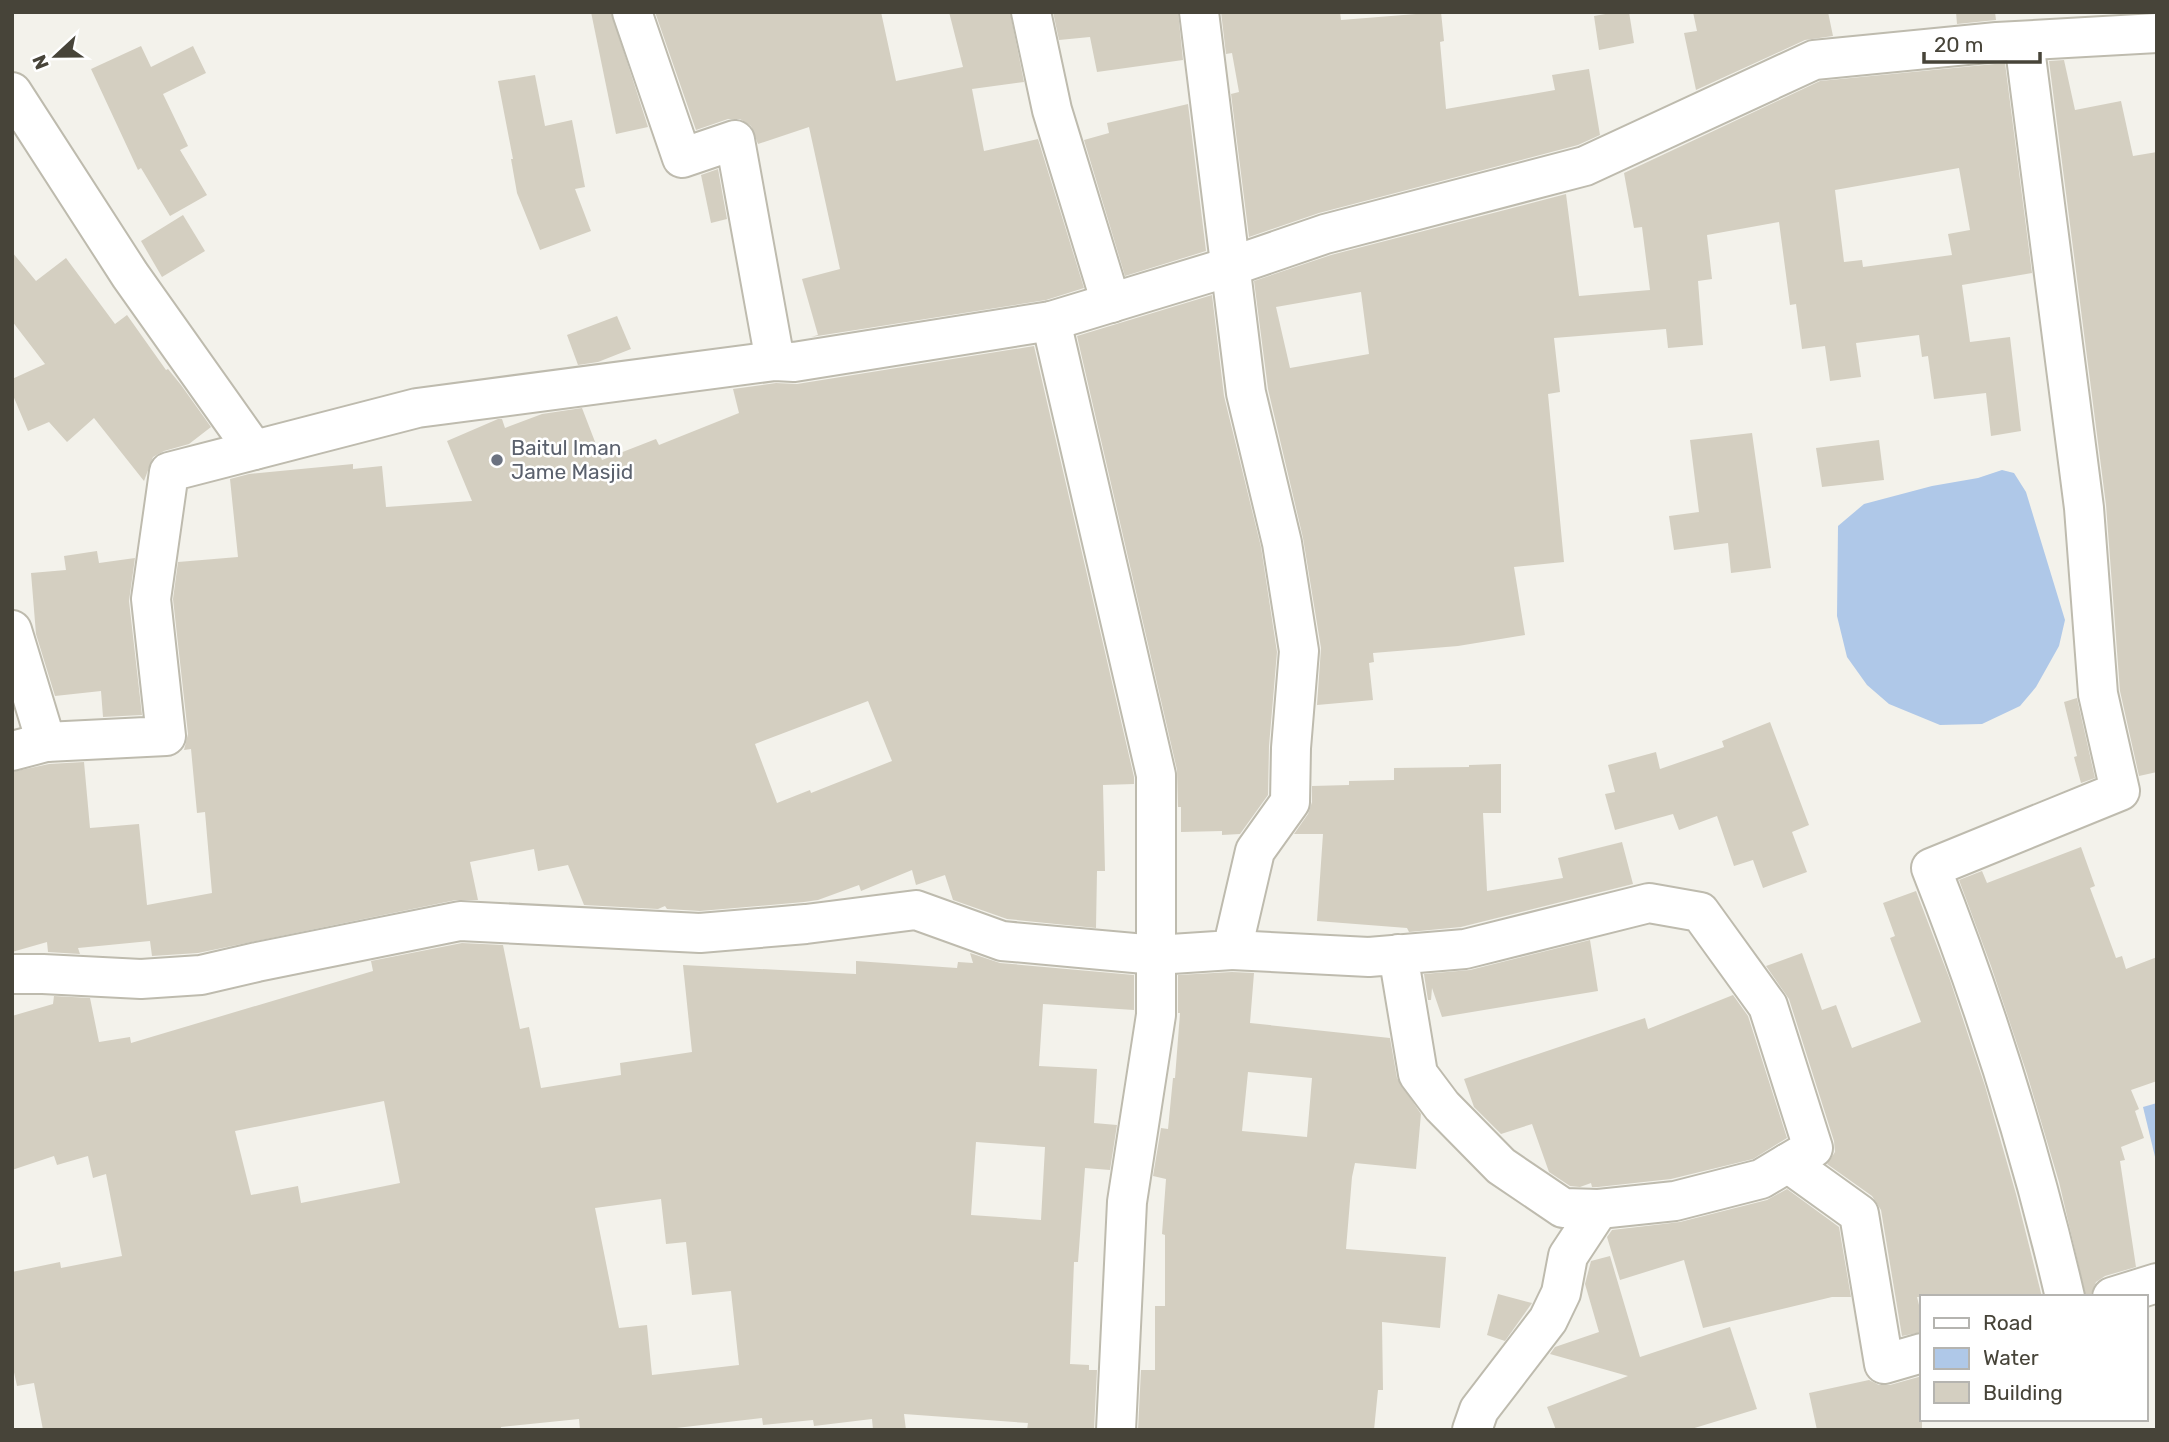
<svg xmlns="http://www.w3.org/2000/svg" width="2169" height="1442" font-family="Rubik,sans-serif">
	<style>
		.water { fill: #afc8e8 }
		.building { fill: #d4cfc1; fill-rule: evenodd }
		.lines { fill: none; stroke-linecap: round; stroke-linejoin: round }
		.minor-casing { stroke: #bebbae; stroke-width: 42 }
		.minor { stroke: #fff; stroke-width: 38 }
		.worship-dot { fill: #6b7280; stroke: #fff; stroke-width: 2.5 }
		.labels { text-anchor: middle; stroke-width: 5; stroke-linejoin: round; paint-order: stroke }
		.worship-label { font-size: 21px; fill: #5b616d; stroke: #fff; text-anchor: start }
	</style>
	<rect width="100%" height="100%" fill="#f3f2eb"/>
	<g class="water">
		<polygon points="2002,470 2014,473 2026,492 2065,620 2059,646 2036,687 2020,706 1982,724 1940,725 1889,704 1867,685 1847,657 1837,616 1838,526 1864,504 1932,486 1978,478"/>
		<polygon points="2157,1103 2157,1165 2143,1107"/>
	</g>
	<g class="building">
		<polygon points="591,12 611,12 648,127 616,134"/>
		<polygon points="655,12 881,12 896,81 963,67 949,12 1010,12 1024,82 972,89 984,151 1038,139 1084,288 1046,300 811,337 818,335 802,279 840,269 809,127 758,144 751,126 740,119 728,119 696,130"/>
		<polygon points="1053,12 1178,12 1183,60 1097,72 1090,37 1059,40"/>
		<polygon points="1221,12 1340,12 1341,20 1441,12 1444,41 1440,42 1446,109 1555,90 1552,75 1589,69 1600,135 1578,145 1319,213 1249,237 1231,94 1239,92 1232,53 1226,54"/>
		<polygon points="1617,12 1629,12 1634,43 1599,50 1594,16"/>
		<polygon points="1693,12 1828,12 1833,36 1805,40 1696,90 1684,33 1697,31"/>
		<polygon points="1956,12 1995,12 1996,20 1957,24"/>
		<polygon points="141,46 151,67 193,46 206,73 163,94 188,146 180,150 207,195 170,216 141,168 138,170 91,69"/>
		<polygon points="2064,60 2075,110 2121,101 2133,156 2157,152 2157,772 2139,776 2120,691 2106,505 2049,61"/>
		<path d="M2005,63L2032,273L1962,285L1970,342L2010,337L2021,431L1991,436L1986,393L1934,399L1928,356L1922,357L1919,335L1856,343L1861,377L1830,381L1825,346L1802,349L1796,304L1790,305L1779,222L1707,235L1712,279L1698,281L1703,345L1668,348L1666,329L1554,338L1560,392L1548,394L1564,562L1514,567L1525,635L1458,646L1373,653L1374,662L1369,663L1373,700L1317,705L1321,648L1303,538L1268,389L1254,281L1331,255L1566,194L1579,296L1650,290L1642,227L1634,228L1624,173L1820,81ZM1959,168L1970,230L1948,234L1952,255L1863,267L1862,260L1844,262L1835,190ZM1361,292L1369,354L1290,368L1276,307Z"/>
		<polygon points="535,75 545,126 572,120 585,187 575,189 591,231 540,250 517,193 511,159 513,159 498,81"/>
		<polygon points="1188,104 1206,251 1125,276 1084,140 1109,133 1107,123"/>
		<polygon points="718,169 727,219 711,223 701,175"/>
		<polygon points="183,215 205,251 162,277 141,241"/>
		<polygon points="12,252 36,281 66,258 115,324 127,315 166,370 168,369 181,385 211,427 189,444 164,451 153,457 144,481 94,418 67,442 49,422 28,431 12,393 12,379 45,364 12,321"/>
		<polygon points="1212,295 1224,396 1261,547 1277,652 1269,746 1268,795 1240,834 1222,835 1222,831 1181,832 1181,807 1178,807 1177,770 1077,336"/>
		<polygon points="617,316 631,349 598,362 578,365 567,335"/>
		<path d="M1034,346L1134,777V784L1103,785L1105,871H1097L1096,928L1007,919L953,900L945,875L916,885L912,870L861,891L859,885L818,900L804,902L700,911L667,909L665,906L658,909L584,905L568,865L538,871L534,849L470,862L478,900H456L198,953L152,956L150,941L78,948L80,954L48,952L47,942L12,952V772L49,764L84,762L90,828L139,824L147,905L212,893L205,812L197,813L191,749L184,750L188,734L173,599L178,562L238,557L230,479L249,474L353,464V469L382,466L386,507L472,501L447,441L498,419H502L505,428L542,414L582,408L602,460L656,439L659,445L739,413L733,389L776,383L797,384ZM868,701L892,761L811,793L810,790L777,803L755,744Z"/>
		<polygon points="1752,433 1771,568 1731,573 1728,543 1674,550 1669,516 1699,512 1690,440"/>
		<polygon points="1879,440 1884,480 1822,487 1816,448"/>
		<polygon points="97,551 99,563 135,558 129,601 142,715 103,717 101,691 55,696 36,634 31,573 66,570 64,556"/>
		<polygon points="2077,698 2095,778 2081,783 2074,757 2077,756 2064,702"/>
		<polygon points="1770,722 1809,825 1792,832 1807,872 1763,888 1753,860 1734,866 1717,816 1679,830 1673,814 1615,830 1605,794 1615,792 1608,765 1656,752 1660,769 1724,747 1722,741"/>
		<polygon points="1501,764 1501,813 1483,813 1487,891 1563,878 1558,858 1622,842 1633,884 1461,927 1409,932 1407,928 1317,921 1323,834 1294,834 1308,814 1312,802 1312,786 1349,785 1349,781 1394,780 1394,768 1469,767 1469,765"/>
		<polygon points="2081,847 2095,886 2090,888 2116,958 2122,956 2126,969 2157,957 2157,1081 2131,1090 2139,1109 2135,1111 2144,1138 2121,1147 2125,1160 2120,1161 2136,1267 2105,1276 2096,1282 2090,1297 2086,1297 2059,1182 2027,1074 1991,966 1959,880 1982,871 1987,883"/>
		<polygon points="1916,891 1950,980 1985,1086 2016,1194 2042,1297 1917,1297 1922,1317 1922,1332 1902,1336 1881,1210 1872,1196 1827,1164 1835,1152 1834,1141 1789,999 1766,966 1802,953 1822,1010 1836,1005 1852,1048 1921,1022 1890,938 1895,936 1883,903"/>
		<polygon points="1590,940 1598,991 1442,1017 1432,988 1431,1000 1428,1000 1424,974 1470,970"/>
		<path d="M462,943L503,945L520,1029L529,1027L541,1088L621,1075L620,1063L692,1052L683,965L856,974V961L957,968L958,962L973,963L970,953L1000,963L1134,975V1010L1043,1004L1039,1066L1097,1069L1094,1123L1117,1125L1110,1170L1085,1168L1078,1262H1074L1070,1364L1089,1365V1370H1097L1094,1430H1027L1028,1423L904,1414L906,1430H873L872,1419L814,1426L813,1420L763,1425L762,1418L659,1430H580L579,1419L501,1427V1430H43L34,1383L17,1386L12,1363V1272L60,1262L61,1268L122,1256L106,1174L93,1178L88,1156L57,1165L54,1156L12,1170V1016L53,1004L54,996L90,998L99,1042L130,1037L131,1043L373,971L371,961ZM384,1101L400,1183L301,1203L298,1186L251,1195L235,1131ZM976,1142L1045,1147L1041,1220L971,1215ZM661,1199L666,1244L686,1242L692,1295L731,1291L739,1365L652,1375L647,1325L619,1328L595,1208Z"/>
		<path d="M1232,972L1254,973L1250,1023L1390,1038L1397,1078L1421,1114L1416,1169L1355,1163L1352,1177L1346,1249L1446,1257L1440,1328L1382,1322L1383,1390H1378L1374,1430H1138L1141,1370H1155V1306H1165V1235L1162,1234L1166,1179L1153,1176L1161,1128L1168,1129L1173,1078H1175L1180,1013H1178V975ZM1248,1072L1312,1078L1307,1137L1242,1131Z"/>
		<polygon points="1733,995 1748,1016 1787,1138 1753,1159 1671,1179 1598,1187 1592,1187 1591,1183 1580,1187 1570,1186 1549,1172 1532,1124 1501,1134 1474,1107 1464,1079 1645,1018 1648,1029"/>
		<polygon points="1787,1189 1839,1227 1851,1297 1832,1297 1703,1328 1684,1260 1620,1280 1607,1237 1612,1230 1680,1222 1767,1200"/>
		<polygon points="1610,1256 1640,1357 1730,1327 1757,1409 1688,1430 1556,1430 1547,1407 1628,1376 1550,1354 1555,1347 1599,1332 1585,1284 1591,1261"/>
		<polygon points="1498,1294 1532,1303 1505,1341 1487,1335"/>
		<polygon points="1922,1376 1922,1430 1817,1430 1809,1393 1869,1380 1879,1385 1890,1385"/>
	</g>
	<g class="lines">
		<defs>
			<g id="minor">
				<polyline points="632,12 682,158 735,140 775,361"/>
				<polyline points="1031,12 1052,110 1111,303"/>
				<path d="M2024,41L2084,508L2098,694L2120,791L1931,868C1986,1007 2031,1151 2065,1297"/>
				<polyline points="12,92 130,275 254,450"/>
				<polyline points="1051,321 1156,775 1156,1015 1127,1202 1116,1430"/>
				<polyline points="12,630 46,742"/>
				<polyline points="12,751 46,742 166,736 151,599 169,472 417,408 775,361 794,362 1051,321 1229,267 1325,234 1585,166 1814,60 1997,42 2157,33"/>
				<polyline points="1232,950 1369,957 1465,949 1649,903 1700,912 1768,1006 1813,1148 1761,1179 1675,1201 1599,1209 1563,1208 1501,1166 1442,1106 1418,1074 1398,954"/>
				<polyline points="12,974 43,974 141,979 201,975 257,962 460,921 700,933 806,924 916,910 1002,941 1156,955 1232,950 1255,851 1290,802 1291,748 1299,651 1282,543 1246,393 1199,12"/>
				<polyline points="1788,1163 1859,1214 1884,1364 1922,1353"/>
				<polyline points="2112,1297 2157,1283"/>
				<polyline points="1472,1430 1479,1410 1548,1320 1561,1293 1568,1256 1599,1209"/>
			</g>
		</defs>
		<use href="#minor" class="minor-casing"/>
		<use href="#minor" class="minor"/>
	</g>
	<circle class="worship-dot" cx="497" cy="460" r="7"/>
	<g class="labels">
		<g class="worship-label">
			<text x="511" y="455">Baitul Iman<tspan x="511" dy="24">Jame Masjid</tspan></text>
		</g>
	</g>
	<rect width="2169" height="1442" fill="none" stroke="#474439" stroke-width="28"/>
	<rect x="1920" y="1295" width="228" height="126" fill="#ffffff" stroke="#b5b4b0" stroke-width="2"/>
	<rect x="1934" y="1318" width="35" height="10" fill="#ffffff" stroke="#b5b4b0" stroke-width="2"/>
	<text x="1983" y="1330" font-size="21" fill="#474439">Road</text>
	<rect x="1934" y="1348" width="35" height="21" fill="#afc8e8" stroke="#b5b4b0" stroke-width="2"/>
	<text x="1983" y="1365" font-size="21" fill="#474439">Water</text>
	<rect x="1934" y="1382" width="35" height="21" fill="#d4cfc1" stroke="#b5b4b0" stroke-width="2"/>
	<text x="1983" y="1400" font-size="21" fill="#474439">Building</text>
	<g transform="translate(56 56) rotate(248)" stroke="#ffffff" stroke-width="5" paint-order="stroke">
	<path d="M0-5L12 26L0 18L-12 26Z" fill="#474439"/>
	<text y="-10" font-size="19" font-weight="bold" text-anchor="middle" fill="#474439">N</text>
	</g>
	<path d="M1924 52v10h116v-10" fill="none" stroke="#474439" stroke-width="3.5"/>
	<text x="1934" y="52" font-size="21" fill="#474439" stroke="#ffffff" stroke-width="5" paint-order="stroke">20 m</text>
</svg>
